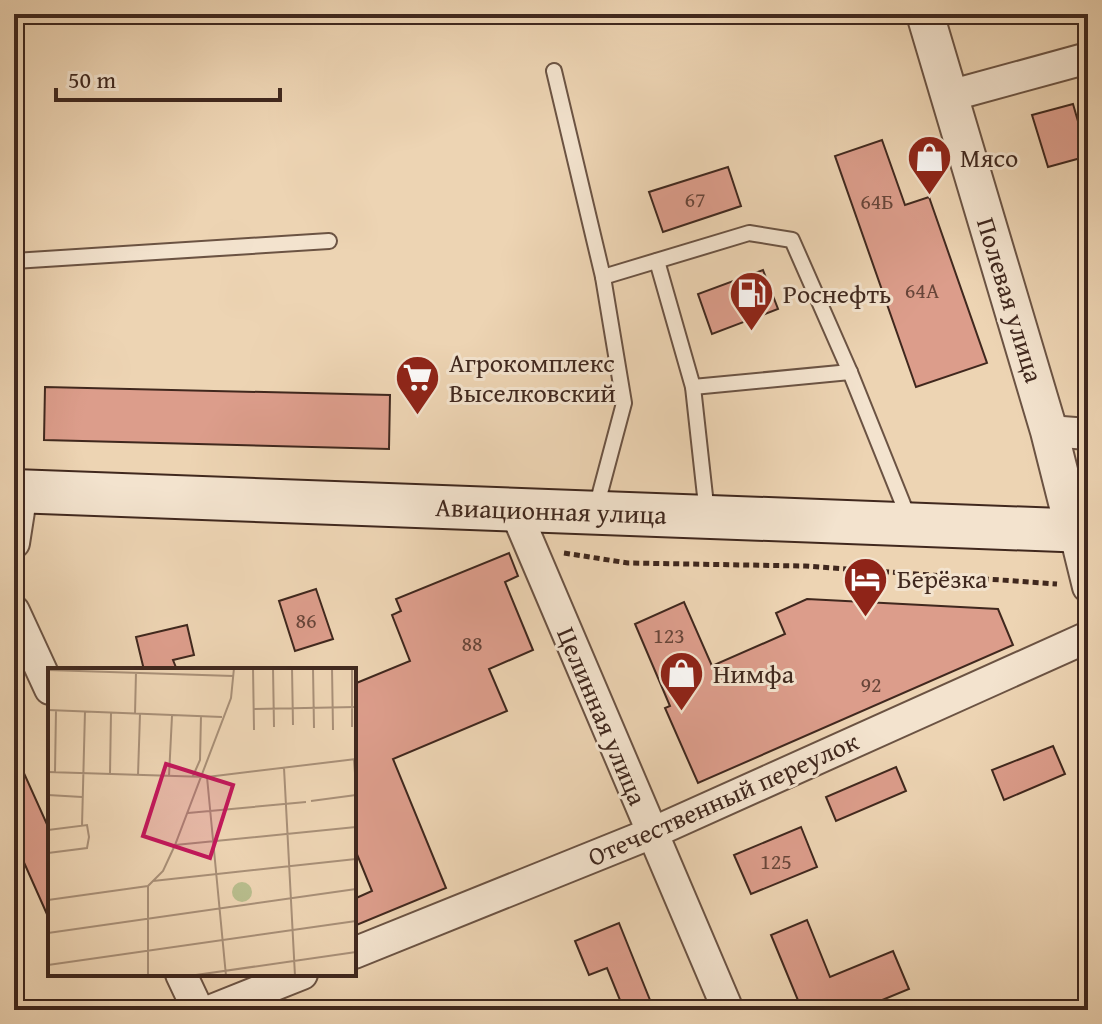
<svg xmlns="http://www.w3.org/2000/svg" width="1102" height="1024" font-family="'Gentium Book Plus',serif">
	<style>
		.building { fill: #dc9d8b; stroke: #40281e; stroke-width: 2 }
		.lines { fill: none; stroke-linecap: round; stroke-linejoin: round }
		.service-casing { stroke: #6b5343; stroke-width: 18 }
		.minor-casing { stroke: #6b5343; stroke-width: 34 }
		.tertiary-casing { stroke: #6b5343; stroke-width: 40 }
		.secondary-casing { stroke: #40281e; stroke-width: 46 }
		.path { stroke: #40281e; stroke-width: 5; stroke-dasharray: 6 4; stroke-linecap: butt }
		.service { stroke: #f3e3ce; stroke-width: 14 }
		.minor { stroke: #f3e3ce; stroke-width: 30 }
		.tertiary { stroke: #f3e3ce; stroke-width: 36 }
		.secondary { stroke: #f3e3ce; stroke-width: 42 }
		.labels { text-anchor: middle; stroke-width: 6; stroke-linejoin: round; paint-order: stroke }
		.number-label { font-size: 22px; fill: #674539 }
		.poi-label { font-size: 26px; fill: #40281e; stroke: #f3e3ce; text-anchor: start }
		.street-label { font-size: 26px; fill: #40281e; stroke: #f3e3ce }
		.inset-road { fill: none; stroke: #a88f77; stroke-width: 2 }
		.view { fill: #c2185b; fill-opacity: 0.15; stroke: #c2185b; stroke-width: 4 }
		.inset-edge { fill: none; stroke: #40281e; stroke-width: 4 }
	</style>
	<rect width="100%" height="100%" fill="#edd4b3"/>
	<filter id="stains"><feTurbulence type="fractalNoise" baseFrequency=".0025" numOctaves="4"/><feColorMatrix values="0 0 0 0 .2 0 0 0 0 .09 0 0 0 0 .02 0 0 0 .5 -.17"/></filter>
	<radialGradient id="worn" r=".72"><stop offset=".6" stop-color="#630" stop-opacity="0"/><stop offset="1" stop-color="#630" stop-opacity=".3"/></radialGradient>
	<g class="building">
		<polygon points="1073,104 1088,156 1048,167 1032,115"/>
		<polygon points="882,140 905,205 929,197 987,363 916,387 835,156"/>
		<polygon points="728,167 741,206 663,232 649,192"/>
		<polygon points="763,270 778,309 712,334 698,294"/>
		<polygon points="45,387 390,395 389,449 44,440"/>
		<polygon points="509,553 518,576 505,582 533,650 489,669 507,711 393,759 446,888 354,926 354,899 372,891 354,847 354,684 410,661 392,615 401,611 396,599"/>
		<polygon points="316,589 333,639 295,651 279,601"/>
		<polygon points="807,599 998,609 1013,645 698,783 665,708 670,706 635,624 684,602 712,666 785,634 776,613"/>
		<polygon points="187,625 194,655 173,660 177,670 144,670 136,637"/>
		<polygon points="1053,746 1065,774 1004,800 992,770"/>
		<polygon points="14,751 50,831 50,921 14,840"/>
		<polygon points="896,767 906,791 836,821 826,797"/>
		<polygon points="801,827 817,867 751,894 734,855"/>
		<polygon points="807,920 830,977 893,951 909,989 858,1010 802,1010 771,935"/>
		<polygon points="619,923 654,1010 624,1010 607,968 589,975 575,941"/>
	</g>
	<g class="lines">
		<defs>
			<g id="service">
				<polyline points="554,71 603,277 624,403 596,508"/>
				<polyline points="14,261 329,241"/>
				<polyline points="657,261 693,387 707,514"/>
				<polyline points="603,277 749,233 792,240 850,372 909,519"/>
				<polyline points="693,387 850,372"/>
			</g>
			<g id="minor">
				<polyline points="949,96 1088,58"/>
				<polyline points="1049,431 1088,434"/>
				<polyline points="515,510 728,1010"/>
				<polyline points="1074,530 1088,587"/>
				<polyline points="14,543 22,492"/>
				<polyline points="14,611 50,689"/>
				<polyline points="354,953 652,833 1088,637"/>
				<polyline points="181,974 198,1010"/>
				<polyline points="212,1010 302,974"/>
			</g>
			<polyline id="tertiary" points="925,14 1049,431 1074,530"/>
			<polyline id="secondary" points="14,491 1088,531"/>
		</defs>
		<use href="#service" class="service-casing"/>
		<use href="#minor" class="minor-casing"/>
		<use href="#tertiary" class="tertiary-casing"/>
		<use href="#secondary" class="secondary-casing"/>
		<polyline class="path" points="564,553 628,563 805,566 1057,584"/>
		<use href="#service" class="service"/>
		<use href="#minor" class="minor"/>
		<use href="#tertiary" class="tertiary"/>
		<use href="#secondary" class="secondary"/>
	</g>
	<defs>
		<symbol id="shop-pin" viewBox="-11 -11 22 30"><path d="M0 17L-7.5 6A9.5 9.5 0 1 1 7.5 6Z" fill="#8f2418" stroke="#f3e3ce"/><path d="M-5-2.5h2.3a2.7 3.5 0 0 1 5.4 0H5L5.5 6h-11ZM-1.5-2.5h3a1.5 2.3 0 0 0-3 0Z" fill="#fff"/></symbol>
		<symbol id="fuel-pin" viewBox="-11 -11 22 30"><path d="M0 17L-7.5 6A9.5 9.5 0 1 1 7.5 6Z" fill="#8f2418" stroke="#f3e3ce"/><path d="M-5.5-6h7V0h2V4h1.3V-2.5L3-4.5l.8-.8L6-3V5H2.5V1h-1V6h-7ZM-4.2-4.7v3.2H.2V-4.7Z" fill="#fff"/></symbol>
		<symbol id="supermarket-pin" viewBox="-11 -11 22 30"><path d="M0 17L-7.5 6A9.5 9.5 0 1 1 7.5 6Z" fill="#8f2418" stroke="#f3e3ce"/><path d="M-6-5.5h2.5l.6 2H6L4.5 2H-2.5L-4.4-4H-6ZM-1.5 3.2a1.3 1.3 0 1 0 .1 0ZM3 3.2a1.3 1.3 0 1 0 .1 0Z" fill="#fff"/></symbol>
		<symbol id="hotel-pin" viewBox="-11 -11 22 30"><path d="M0 17L-7.5 6A9.5 9.5 0 1 1 7.5 6Z" fill="#8f2418" stroke="#f3e3ce"/><path d="M-6-4.5h1.5V1H6V5H4.5V3h-9V5H-6ZM-4 0a1.8 1.8 0 1 1 3.6 0ZM.5 0V-2.5h3Q6-2.5 6 0Z" fill="#fff"/></symbol>
	</defs>
	<g fill-rule="evenodd">
		<use href="#shop-pin" x="904" y="132" width="51" height="69"/>
		<use href="#fuel-pin" x="726" y="268" width="51" height="69"/>
		<use href="#supermarket-pin" x="392" y="352" width="51" height="69"/>
		<use href="#hotel-pin" x="840" y="554" width="51" height="69"/>
		<use href="#shop-pin" x="656" y="648" width="51" height="69"/>
	</g>
	<g class="labels">
		<g class="number-label">
			<text x="695" y="207">67</text>
			<text x="877" y="209">64Б</text>
			<text x="922" y="298">64А</text>
			<text x="306" y="628">86</text>
			<text x="669" y="643">123</text>
			<text x="472" y="651">88</text>
			<text x="871" y="692">92</text>
			<text x="776" y="869">125</text>
		</g>
		<g class="poi-label">
			<text x="960" y="167">Мясо</text>
			<text x="783" y="303">Роснефть</text>
			<text x="449" y="372">Агрокомплекс<tspan x="449" dy="30">Выселковский</tspan></text>
			<text x="897" y="588">Берёзка</text>
			<text x="713" y="683">Нимфа</text>
		</g>
		<g class="street-label">
			<text transform="translate(1010 300) rotate(73)" y="9">Полевая улица</text>
			<text transform="translate(551 511) rotate(2)" y="9">Авиационная улица</text>
			<text transform="translate(602 716) rotate(67)" y="9">Целинная улица</text>
			<text transform="translate(723 799) rotate(-24)" y="9">Отечественный переулок</text>
		</g>
	</g>
	<g transform="translate(48 668)">
		<rect width="308" height="308" fill="#edd4b3"/>
		<path d="M184 224a10 10 0 1 1 20 0a10 10 0 1 1-20 0Z" fill="#b8bd8d"/>
		<path class="inset-road" d="M205,0L206,62M225,0L226,59M244,0L245,57M265,0L266,60M284,0L285,62M304,0V59M0,2L185,8M205,41L308,39M0,42L174,49M87,46L88,4M306,92L308,118M236,100L247,308M0,104L159,109L308,91M7,104L8,42M62,106L63,45M90,107L92,46M121,108L124,48M145,108L152,92L153,48M159,109L178,308M0,127L34,129M263,133L308,127M140,145L258,134M34,158L37,43M0,162L39,157L41,169L39,180L0,185M127,177L308,159M105,213L308,191M0,232L100,218M0,265L308,221M0,297L308,253M100,308V218L115,203L127,177L183,30L186,0M141,308L308,284"/>
		<path class="view" d="M118,96L185,117L162,190L95,168Z"/>
		<rect width="308" height="308" class="inset-edge"/>
	</g>
	<rect width="1102" height="1024" fill="none" stroke="#edd4b3" stroke-width="48"/>
	<rect x="16" y="16" width="1070" height="992" fill="none" stroke="#40281e" stroke-width="4"/>
	<rect x="24" y="24" width="1054" height="976" fill="none" stroke="#40281e" stroke-width="2"/>
	<path d="M56 88v12h224v-12" fill="none" stroke="#40281e" stroke-width="4"/>
	<text x="68" y="88" font-size="24" fill="#40281e" stroke="#f3e3ce" stroke-width="6" paint-order="stroke">50 m</text>
	<rect width="100%" height="100%" filter="url(#stains)"/>
	<rect width="100%" height="100%" fill="url(#worn)"/>
</svg>
